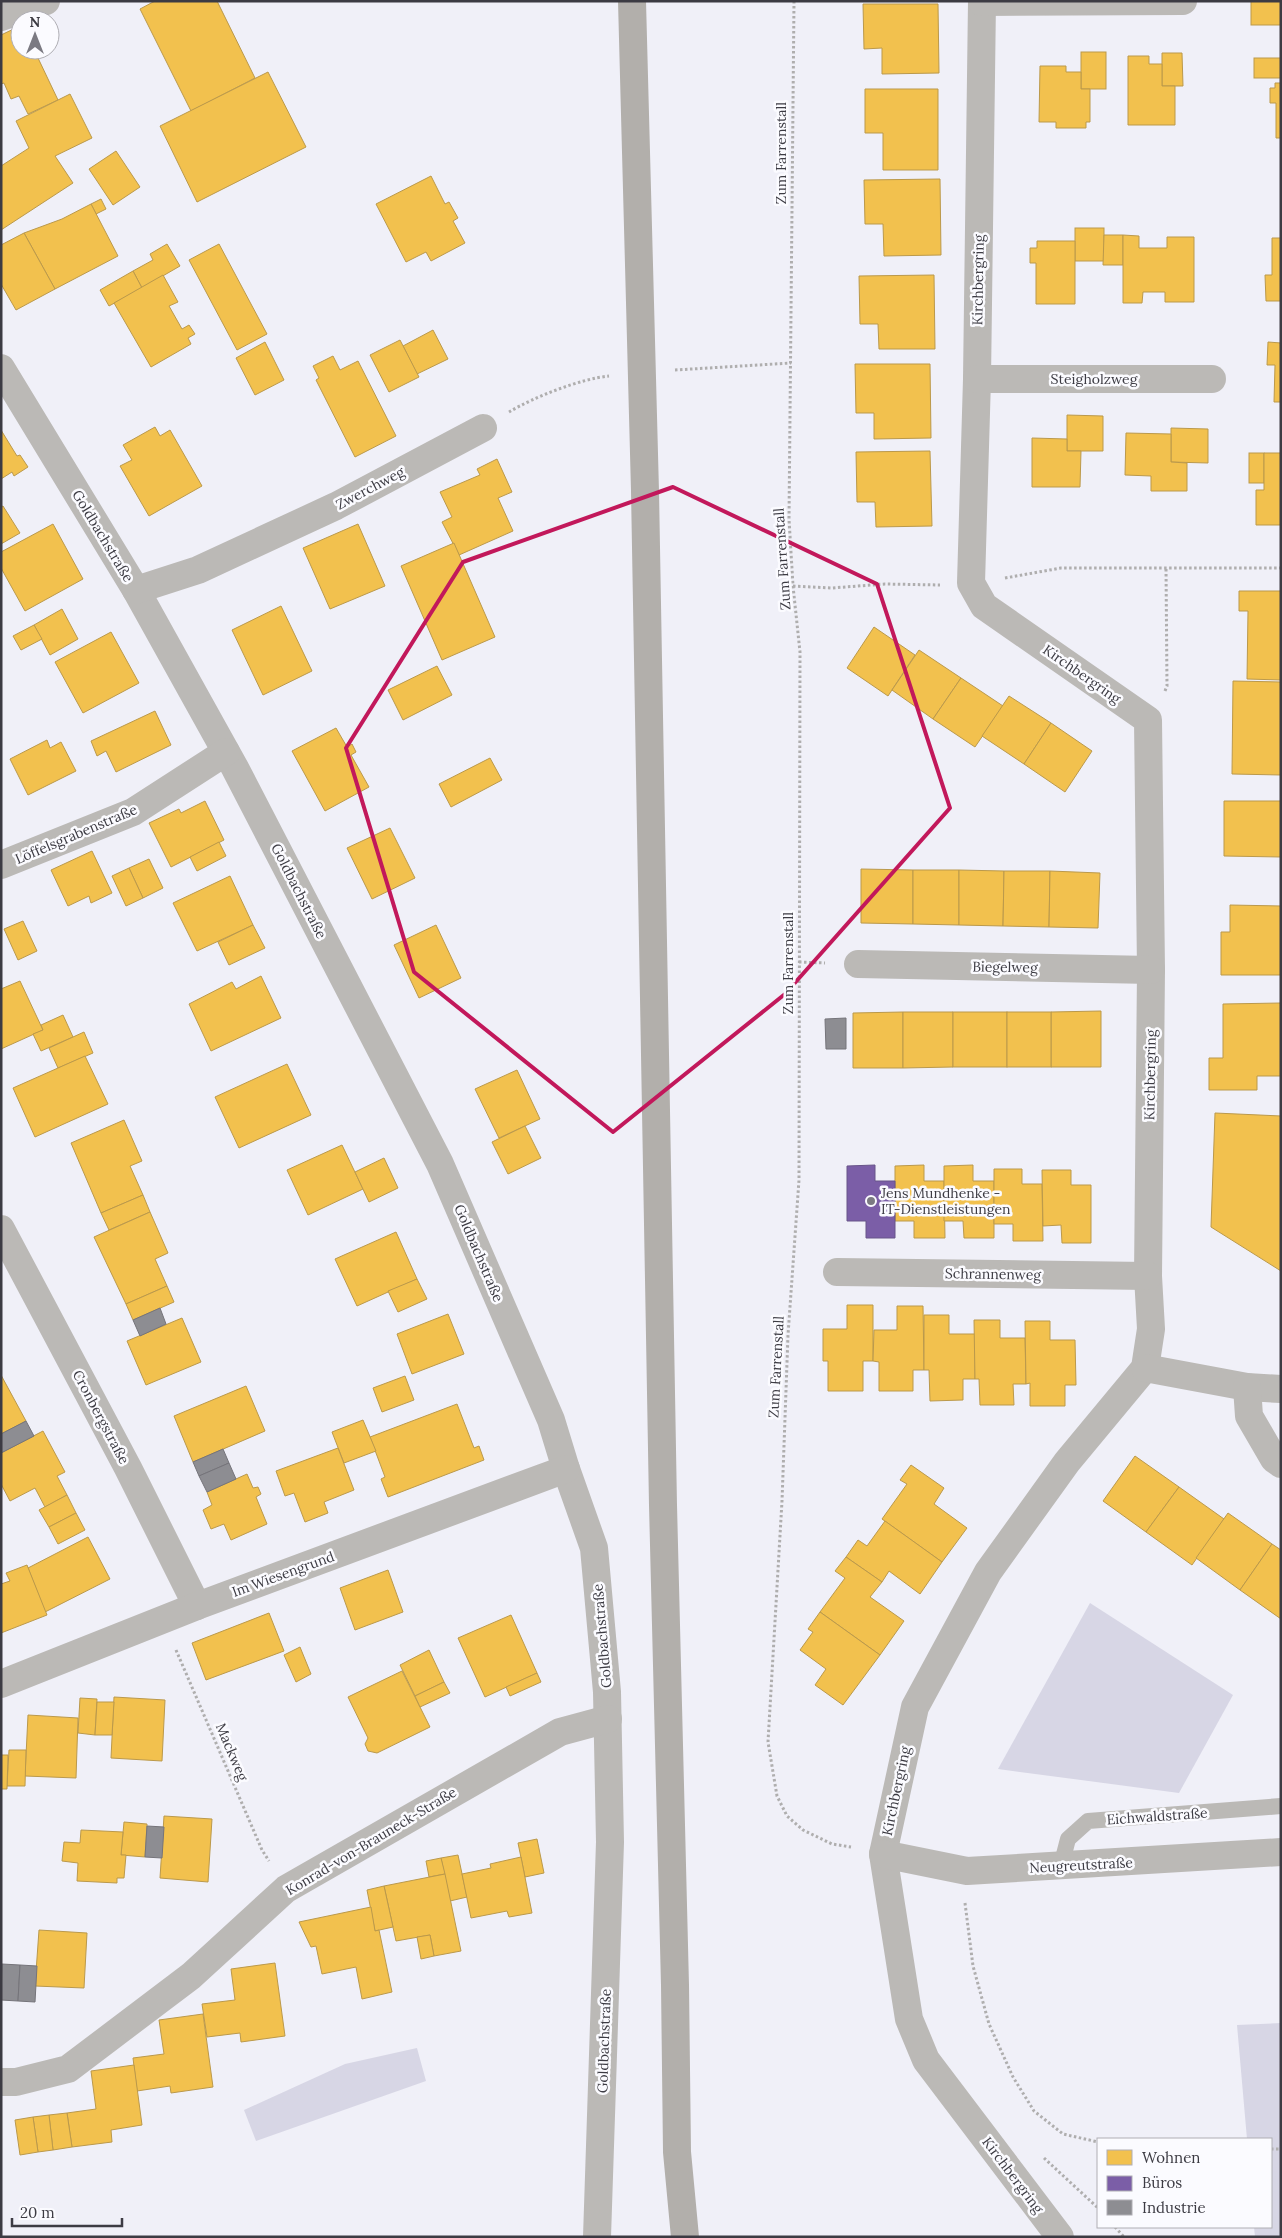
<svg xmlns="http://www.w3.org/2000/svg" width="1282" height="2238" font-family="Lora,serif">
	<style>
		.green { fill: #d7d6e5 }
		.homes { fill: #f2c14e; stroke: #bb994b }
		.offices { fill: #7b5ea7; stroke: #685489 }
		.industry { fill: #8d8d92; stroke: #75747a }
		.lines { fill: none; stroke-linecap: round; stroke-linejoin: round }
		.path { stroke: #afaeae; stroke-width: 3; stroke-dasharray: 2.5 2.5; stroke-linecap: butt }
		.lane { stroke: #bbb9b6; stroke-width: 16 }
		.street { stroke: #bbb9b6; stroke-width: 28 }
		.secondary { stroke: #b2afab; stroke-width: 28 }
		.marked { fill: none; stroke: #c2185b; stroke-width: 4; stroke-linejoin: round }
		.poi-dot { fill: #7b7a82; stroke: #fbfbff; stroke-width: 2 }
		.labels { text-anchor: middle; stroke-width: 5; stroke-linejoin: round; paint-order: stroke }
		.street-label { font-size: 14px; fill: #3c3b43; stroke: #fbfbff }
		.poi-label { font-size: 14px; fill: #3c3b43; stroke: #fbfbff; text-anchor: start }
	</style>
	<rect width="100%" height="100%" fill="#f0f0f8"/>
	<g class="green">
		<polygon points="1090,1603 1233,1695 1179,1793 998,1769"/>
		<polygon points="1281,2023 1281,2237 1255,2237 1254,2227 1271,2227 1271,2139 1247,2139 1237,2025"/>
		<polygon points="417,2048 426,2081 256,2141 244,2110 345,2064"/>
	</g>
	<g class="homes">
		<polygon points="155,1 217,1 255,78 191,111 140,9"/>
		<rect x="1251" y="1" width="30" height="24"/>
		<polygon points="863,4 938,4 939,73 882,74 882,48 864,49"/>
		<polygon points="20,26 20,50 40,50 43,56 38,58 58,100 28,114 19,96 11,99 4,83 1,84 1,35"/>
		<rect x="1081" y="52" width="25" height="37"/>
		<polygon points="1162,53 1182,53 1183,86 1162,86"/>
		<polygon points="1128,56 1149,56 1149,64 1162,64 1162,86 1175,86 1175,125 1128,125"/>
		<rect x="1254" y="58" width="27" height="20"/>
		<polygon points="1040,66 1066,66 1066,72 1081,72 1081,89 1090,89 1090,122 1086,122 1086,128 1056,128 1056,122 1039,122"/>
		<polygon points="268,72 306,147 197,202 160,126"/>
		<polygon points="1275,83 1281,83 1281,138 1276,138 1276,103 1270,103 1270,88 1275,88"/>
		<polygon points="865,89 938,89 938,170 883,170 883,133 865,133"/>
		<polygon points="70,94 92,138 55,156 73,183 1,230 1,166 29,148 16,121"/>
		<polygon points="116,151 140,187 113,205 89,169"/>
		<polygon points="431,176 445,204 449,202 458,218 453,221 465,243 431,261 426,252 406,262 376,204"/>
		<polygon points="940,179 941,255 884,256 883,224 865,224 864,180"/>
		<polygon points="101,199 106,209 96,214 91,204"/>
		<polygon points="91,204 118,256 55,289 24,233 62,219"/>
		<rect x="1075" y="228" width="29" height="33"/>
		<polygon points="24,233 55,289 16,310 1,284 1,245"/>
		<polygon points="1104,235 1123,235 1123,265 1103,265"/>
		<polygon points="1123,235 1139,236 1139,248 1167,248 1167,237 1194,237 1194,302 1165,302 1165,292 1143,292 1142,303 1123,303"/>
		<polygon points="1272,238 1281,238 1281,301 1266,301 1265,275 1272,275"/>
		<polygon points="1037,241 1075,241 1075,304 1036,304 1036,263 1030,263 1030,248 1037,248"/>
		<polygon points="167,244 180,266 142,288 133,271 153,260 150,254"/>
		<polygon points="219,244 267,334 237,350 189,260"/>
		<polygon points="133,271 142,288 109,306 100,290"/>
		<polygon points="163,275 178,302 169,306 182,329 189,325 195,334 188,338 191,344 151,367 114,303"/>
		<polygon points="934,275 935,349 879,349 878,324 860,324 859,276"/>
		<polygon points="433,330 448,359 417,374 403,346"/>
		<polygon points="400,340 419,377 389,392 370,355"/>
		<polygon points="265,342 284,380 255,395 236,358"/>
		<polygon points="1268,342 1281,343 1281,402 1274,402 1275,365 1267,365"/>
		<polygon points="333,356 340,370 358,361 396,436 355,457 316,380 319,378 313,366"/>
		<polygon points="855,364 930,364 931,438 874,439 874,413 856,413"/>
		<polygon points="1067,415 1103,416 1103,451 1067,451"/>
		<polygon points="155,427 160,436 170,430 202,486 149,516 120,466 132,460 123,445"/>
		<polygon points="1171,428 1208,429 1208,463 1171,462"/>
		<polygon points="1,430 17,456 20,455 28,467 14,476 12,472 1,479"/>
		<polygon points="1126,433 1171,434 1171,462 1187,463 1187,491 1151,491 1151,476 1125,475"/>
		<polygon points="1032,438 1067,439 1067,451 1081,451 1080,487 1032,487"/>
		<polygon points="930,451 932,526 876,527 875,502 857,502 856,452"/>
		<rect x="1249" y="453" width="15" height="30"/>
		<polygon points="1264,453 1281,453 1281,525 1256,525 1256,490 1264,490"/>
		<polygon points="497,459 512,492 498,498 513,531 459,555 442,522 452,517 440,492 480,475 477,469"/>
		<polygon points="3,506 20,533 1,544 1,507"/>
		<polygon points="53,524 83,579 25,611 1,568 1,552"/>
		<polygon points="358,524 385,586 330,609 303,548"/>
		<polygon points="454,543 495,637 442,660 401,566"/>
		<polygon points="1239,591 1281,591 1281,680 1247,679 1248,611 1239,611"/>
		<polygon points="281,606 312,671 263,695 232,630"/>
		<polygon points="62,609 78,639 50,655 34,625"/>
		<polygon points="34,625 42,639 21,650 13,636"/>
		<polygon points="874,627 915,655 888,696 847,668"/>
		<polygon points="111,632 139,683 83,713 55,662"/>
		<polygon points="919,650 961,678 933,719 892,690"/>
		<polygon points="437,666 452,695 403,720 388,690"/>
		<polygon points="961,678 1003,706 975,747 933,719"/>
		<polygon points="1233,681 1281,682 1281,775 1232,774"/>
		<polygon points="1009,696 1051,723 1024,764 982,736"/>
		<polygon points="155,711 171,745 116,772 106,751 97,756 91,741"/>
		<polygon points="1051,723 1092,751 1065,792 1024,764"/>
		<polygon points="336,728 347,747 352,744 356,752 351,755 369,787 325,811 292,751"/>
		<polygon points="47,740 50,748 61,742 76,771 28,795 10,759"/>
		<polygon points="490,758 502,780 451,807 439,784"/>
		<polygon points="205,801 224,840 171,867 149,823 179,809 181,813"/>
		<polygon points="1224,801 1281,801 1281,857 1224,856"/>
		<polygon points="390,828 415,878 372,899 347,848"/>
		<polygon points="219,842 226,856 197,871 190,857"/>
		<polygon points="92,851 112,893 91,903 89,896 68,906 51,870"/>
		<polygon points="149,859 163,888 143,898 129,868"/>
		<polygon points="129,868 143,898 126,906 112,876"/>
		<polygon points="861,869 913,870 913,924 861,923"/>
		<polygon points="913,870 959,870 959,925 913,924"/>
		<polygon points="959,870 1004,871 1003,926 959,925"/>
		<polygon points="1004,871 1050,871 1049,927 1003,926"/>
		<polygon points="1050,871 1100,873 1098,928 1049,927"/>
		<polygon points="230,876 253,925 197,951 173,903"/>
		<polygon points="1230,905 1281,906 1281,975 1221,975 1221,932 1230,932"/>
		<polygon points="23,921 37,951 18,960 4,929"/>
		<polygon points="253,925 265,948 229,965 218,942"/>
		<polygon points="436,925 461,978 419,998 394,945"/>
		<polygon points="261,976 281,1018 211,1051 189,1004 232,982 236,989"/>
		<polygon points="20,981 43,1030 1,1049 1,989"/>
		<polygon points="1281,1003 1281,1076 1257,1076 1257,1090 1209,1090 1209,1058 1223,1058 1223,1004"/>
		<polygon points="1101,1011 1101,1067 1051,1067 1051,1012"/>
		<polygon points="903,1012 903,1068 853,1068 853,1013"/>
		<polygon points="903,1012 953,1012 953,1067 903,1068"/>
		<rect x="953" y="1012" width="54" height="55"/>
		<rect x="1007" y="1012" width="44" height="55"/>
		<polygon points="63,1015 73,1037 41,1051 33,1034 43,1030 41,1025"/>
		<polygon points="84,1032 93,1053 58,1068 49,1048"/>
		<polygon points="85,1056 108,1104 35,1137 13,1088"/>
		<polygon points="287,1064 311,1115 239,1148 215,1097"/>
		<polygon points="517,1070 540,1119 499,1138 475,1089"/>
		<polygon points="1215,1113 1281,1116 1281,1271 1211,1227"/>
		<polygon points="124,1120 142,1161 130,1166 143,1195 101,1213 71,1143"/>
		<polygon points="525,1126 541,1158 508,1174 492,1142"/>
		<polygon points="342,1145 363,1189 308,1215 287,1170"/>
		<polygon points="384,1158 398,1188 369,1202 355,1172"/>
		<polygon points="924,1165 924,1181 944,1181 945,1238 914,1238 914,1221 895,1221 895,1166"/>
		<polygon points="973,1165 973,1181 994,1181 994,1238 964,1238 963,1221 944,1221 944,1166"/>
		<polygon points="994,1169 1022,1169 1022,1184 1042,1184 1043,1241 1013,1241 1013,1224 994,1224"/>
		<polygon points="1042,1170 1071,1170 1071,1185 1091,1185 1091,1243 1062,1243 1061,1225 1043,1226"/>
		<polygon points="143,1195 150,1212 109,1230 101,1213"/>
		<polygon points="150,1212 168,1253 155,1259 167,1286 126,1304 94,1237"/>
		<polygon points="396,1232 417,1279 357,1306 335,1259"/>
		<polygon points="417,1279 427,1299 398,1312 388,1291"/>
		<polygon points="167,1286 174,1302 133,1320 126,1304"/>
		<polygon points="847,1305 873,1305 873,1361 863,1361 863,1391 828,1391 828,1361 823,1361 823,1329 847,1329"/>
		<polygon points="897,1306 923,1306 924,1370 913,1370 913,1391 879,1391 879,1362 873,1361 874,1330 897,1330"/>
		<polygon points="448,1314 464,1354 412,1374 397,1334"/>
		<polygon points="924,1315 949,1315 949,1334 975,1334 975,1379 963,1379 963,1400 930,1401 929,1370 924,1370"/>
		<polygon points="182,1318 201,1362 146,1385 127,1341"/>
		<polygon points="974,1320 1000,1320 1000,1338 1025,1338 1026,1384 1013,1384 1014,1405 980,1405 979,1379 975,1379"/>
		<polygon points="1025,1321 1050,1321 1050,1340 1075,1340 1076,1385 1065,1385 1065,1406 1030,1406 1030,1383 1026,1384"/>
		<polygon points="1,1375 26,1421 1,1434"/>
		<polygon points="405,1376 414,1400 382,1412 373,1388"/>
		<polygon points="246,1386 265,1431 193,1462 174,1416"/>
		<polygon points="457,1404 474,1448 479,1446 484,1460 388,1497 381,1479 385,1477 370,1437"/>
		<polygon points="363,1420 376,1451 344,1463 332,1432"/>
		<polygon points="43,1431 65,1472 57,1476 67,1495 45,1507 35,1488 10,1501 1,1484 1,1453"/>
		<polygon points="338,1448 354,1490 324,1502 328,1513 305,1522 294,1493 285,1496 276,1471"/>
		<polygon points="1135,1456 1179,1487 1146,1532 1103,1501"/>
		<polygon points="911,1465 944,1488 934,1504 967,1528 942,1562 882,1519 907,1484 900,1480"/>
		<polygon points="247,1474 253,1488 258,1487 261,1494 256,1497 267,1524 231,1540 224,1524 211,1529 203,1510 212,1505 207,1492"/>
		<polygon points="1179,1487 1224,1519 1192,1565 1146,1532"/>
		<polygon points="67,1495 76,1513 49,1527 39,1510"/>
		<polygon points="76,1513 85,1530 58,1544 49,1527"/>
		<polygon points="1228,1513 1272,1544 1240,1590 1196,1558"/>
		<polygon points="885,1521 942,1562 920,1594 889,1571 882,1582 846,1557 858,1540 867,1546"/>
		<polygon points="88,1537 110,1579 45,1612 28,1568"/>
		<polygon points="1272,1544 1281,1550 1281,1619 1240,1590"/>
		<polygon points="846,1557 882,1582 870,1597 904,1621 880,1655 820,1612 845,1578 835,1571"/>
		<polygon points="27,1565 47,1615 1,1633 1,1584 10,1581 6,1573"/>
		<polygon points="388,1570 403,1612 355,1630 340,1588"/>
		<polygon points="820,1612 880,1655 843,1705 815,1685 826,1669 800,1650 813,1632 808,1629"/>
		<polygon points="269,1613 284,1651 206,1680 192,1643"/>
		<polygon points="511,1615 537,1673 485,1697 458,1638"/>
		<polygon points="300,1647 311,1674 296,1682 284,1655"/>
		<polygon points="429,1650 444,1682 415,1696 400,1665"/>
		<polygon points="402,1671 430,1727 377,1753 368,1751 365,1744 368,1738 348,1697"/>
		<polygon points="537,1673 541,1682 510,1696 506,1687"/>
		<polygon points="444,1682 450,1693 420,1707 415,1696"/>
		<polygon points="114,1697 165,1700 162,1761 111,1758"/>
		<polygon points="80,1698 97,1699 95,1735 78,1733"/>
		<polygon points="97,1702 114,1702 112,1735 95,1735"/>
		<polygon points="28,1715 78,1718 76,1778 25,1776"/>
		<polygon points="9,1750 26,1750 25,1786 7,1786"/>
		<polygon points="1,1755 8,1755 7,1789 1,1789"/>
		<polygon points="164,1816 212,1819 208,1882 160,1878"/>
		<polygon points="124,1822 147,1824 145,1857 121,1855"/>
		<polygon points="81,1830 123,1832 121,1855 126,1855 124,1878 117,1878 117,1883 77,1881 78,1863 62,1861 64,1842 80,1843"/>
		<polygon points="537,1839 544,1873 525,1877 518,1843"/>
		<polygon points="458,1855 467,1897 450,1901 441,1858"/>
		<polygon points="521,1857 532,1913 509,1917 507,1911 471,1918 462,1874 491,1868 490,1864"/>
		<polygon points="441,1858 445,1874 429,1877 426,1861"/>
		<polygon points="445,1874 461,1951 434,1956 430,1935 396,1941 384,1886"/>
		<polygon points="384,1886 393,1927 375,1931 367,1890"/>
		<polygon points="371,1907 375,1931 379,1930 392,1992 362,1999 356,1967 322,1974 316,1946 311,1947 299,1922"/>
		<polygon points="39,1930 87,1933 84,1988 35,1986"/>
		<polygon points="430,1935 434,1956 421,1959 417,1937"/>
		<polygon points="275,1963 285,2036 241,2042 240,2033 207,2037 202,2004 235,2000 231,1969"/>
		<polygon points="203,2014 213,2087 171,2093 170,2086 137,2091 133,2058 164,2054 159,2020"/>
		<polygon points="134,2065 142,2125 111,2130 112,2142 72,2147 67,2113 96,2109 91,2071"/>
		<polygon points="67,2113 72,2147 53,2150 49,2115"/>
		<polygon points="49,2115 53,2150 38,2152 33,2117"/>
		<polygon points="33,2117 38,2152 20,2155 15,2120"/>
	</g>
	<polygon class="offices" points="875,1165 875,1181 895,1181 895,1238 866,1238 866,1221 847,1221 847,1166"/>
	<g class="industry">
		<polygon points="846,1018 846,1049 826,1049 825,1019"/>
		<polygon points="160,1308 166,1324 140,1336 133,1320"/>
		<polygon points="26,1421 34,1436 1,1453 1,1434"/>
		<polygon points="223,1449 229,1463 199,1476 193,1462"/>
		<polygon points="229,1463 236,1479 207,1492 199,1476"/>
		<polygon points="147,1826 164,1827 162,1858 145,1857"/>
		<polygon points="2,1964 20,1965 18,2001 1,2000"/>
		<polygon points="20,1965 37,1966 35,2002 18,2001"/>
	</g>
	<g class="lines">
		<g class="path">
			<polyline points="794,1 789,519 793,586 800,652 799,1180 788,1335 782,1501 768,1742 777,1796 787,1816 803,1830 832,1844 851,1847"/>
			<polyline points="675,370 791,363"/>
			<path d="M509,412C534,397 580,379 609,376"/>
			<polyline points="1005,578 1061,568 1281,568"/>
			<polyline points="793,586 832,588 885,584 940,585"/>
			<polyline points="1165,691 1167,686 1166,567"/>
			<polyline points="799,962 825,963"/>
			<polyline points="176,1650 262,1850 269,1861"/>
			<polyline points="965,1903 973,1966 989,2024 1013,2077 1034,2111 1063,2134 1098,2142"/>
			<polyline points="1271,2149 1281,2149"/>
			<polyline points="1044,2158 1098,2208"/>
			<polyline points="1115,2227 1124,2237"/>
		</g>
		<polyline class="lane" points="1061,1866 1068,1839 1088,1821 1281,1806"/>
		<g class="street">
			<polyline points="982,1 977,379 971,583 984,606 1148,720 1151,970 1148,1276 1151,1329 1145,1368 1067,1462 988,1572 915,1707 883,1854 909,2019 926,2060 1060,2237"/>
			<polyline points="982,2 1183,1"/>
			<polyline points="1,17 46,1"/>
			<polyline points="1,368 136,590 235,768 440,1164 551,1420 566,1469 594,1548 607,1692 610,1842 597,2237"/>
			<polyline points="977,379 1212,379"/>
			<polyline points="136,590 198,570 336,506 483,428"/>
			<polyline points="1,865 133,812 226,752"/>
			<polyline points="858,964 1151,970"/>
			<polyline points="1,1229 128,1468 197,1606"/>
			<polyline points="837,1272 1148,1276"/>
			<polyline points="1145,1368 1247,1387 1281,1389"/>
			<polyline points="1247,1387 1249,1416 1274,1459 1281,1464"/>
			<polyline points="1,1684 197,1606 566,1469"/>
			<polyline points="883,1854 967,1871 1281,1852"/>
			<polyline points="1,2082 16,2082 68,2069 191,1976 286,1889 560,1732 608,1719"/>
		</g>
		<polyline class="secondary" points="632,1 645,491 663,1505 675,1985 677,2152 685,2237"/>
	</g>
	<path class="marked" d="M673,487L877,584L950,808L785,994L613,1132L414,972L346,748L463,562Z"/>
	<circle class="poi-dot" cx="871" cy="1201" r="5"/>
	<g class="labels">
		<g class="street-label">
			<text transform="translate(781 153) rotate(-90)" y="5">Zum Farrenstall</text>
			<text transform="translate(978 280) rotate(-89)" y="5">Kirchbergring</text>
			<text x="1094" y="384">Steigholzweg</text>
			<text transform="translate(370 488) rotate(-28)" y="5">Zwerchweg</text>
			<text transform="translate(103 536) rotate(59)" y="5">Goldbachstraße</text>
			<text transform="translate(782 559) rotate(-94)" y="5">Zum Farrenstall</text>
			<text transform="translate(1082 674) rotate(35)" y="5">Kirchbergring</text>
			<text transform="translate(76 834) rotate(-23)" y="5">Löffelsgrabenstraße</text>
			<text transform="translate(299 891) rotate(63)" y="5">Goldbachstraße</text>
			<text transform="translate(788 963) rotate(-90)" y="5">Zum Farrenstall</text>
			<text transform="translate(1005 967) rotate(1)" y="5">Biegelweg</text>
			<text transform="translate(1150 1075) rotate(-89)" y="5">Kirchbergring</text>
			<text transform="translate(479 1253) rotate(67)" y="5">Goldbachstraße</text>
			<text transform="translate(993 1274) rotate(1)" y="5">Schrannenweg</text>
			<text transform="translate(776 1367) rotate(-87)" y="5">Zum Farrenstall</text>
			<text transform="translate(101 1417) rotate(62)" y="5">Cronbergstraße</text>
			<text transform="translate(283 1574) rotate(-20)" y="5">Im Wiesengrund</text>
			<text transform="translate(602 1636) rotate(-95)" y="5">Goldbachstraße</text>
			<text transform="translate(232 1752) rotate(67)" y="5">Mackweg</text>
			<text transform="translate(896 1791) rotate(-78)" y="5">Kirchbergring</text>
			<text transform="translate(1157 1816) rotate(-4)" y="5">Eichwaldstraße</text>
			<text transform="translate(371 1841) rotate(-31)" y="5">Konrad-von-Brauneck-Straße</text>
			<text transform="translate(1081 1865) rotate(-3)" y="5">Neugreutstraße</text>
			<text transform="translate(604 2041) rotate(-88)" y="5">Goldbachstraße</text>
			<text transform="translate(1013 2175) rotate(53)" y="5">Kirchbergring</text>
		</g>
		<g class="poi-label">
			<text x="881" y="1198">Jens Mundhenke -<tspan x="881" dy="16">IT-Dienstleistungen</tspan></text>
		</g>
	</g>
	<rect width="1282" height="2238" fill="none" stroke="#3c3b43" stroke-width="5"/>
	<rect x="1097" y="2138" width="175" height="90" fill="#fbfbff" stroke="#afaeb4"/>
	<rect x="1107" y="2150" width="25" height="15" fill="#f2c14e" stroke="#afaeb4"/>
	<text x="1142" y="2163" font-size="15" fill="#3c3b43">Wohnen</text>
	<rect x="1107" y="2176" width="25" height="15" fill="#7b5ea7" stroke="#afaeb4"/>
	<text x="1142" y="2188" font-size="15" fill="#3c3b43">Büros</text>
	<rect x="1107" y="2200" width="25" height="15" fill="#8d8d92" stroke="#afaeb4"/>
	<text x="1142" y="2213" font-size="15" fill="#3c3b43">Industrie</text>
	<g transform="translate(35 35)"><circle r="24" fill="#fbfbff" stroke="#afaeb4"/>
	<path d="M0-4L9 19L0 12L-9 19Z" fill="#7b7a82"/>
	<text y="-8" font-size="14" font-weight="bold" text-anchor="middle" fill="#3c3b43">N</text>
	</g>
	<path d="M12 2218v8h110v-8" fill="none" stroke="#3c3b43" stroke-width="2.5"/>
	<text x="20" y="2218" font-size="15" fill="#3c3b43" stroke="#fbfbff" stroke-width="4" paint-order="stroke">20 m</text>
</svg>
